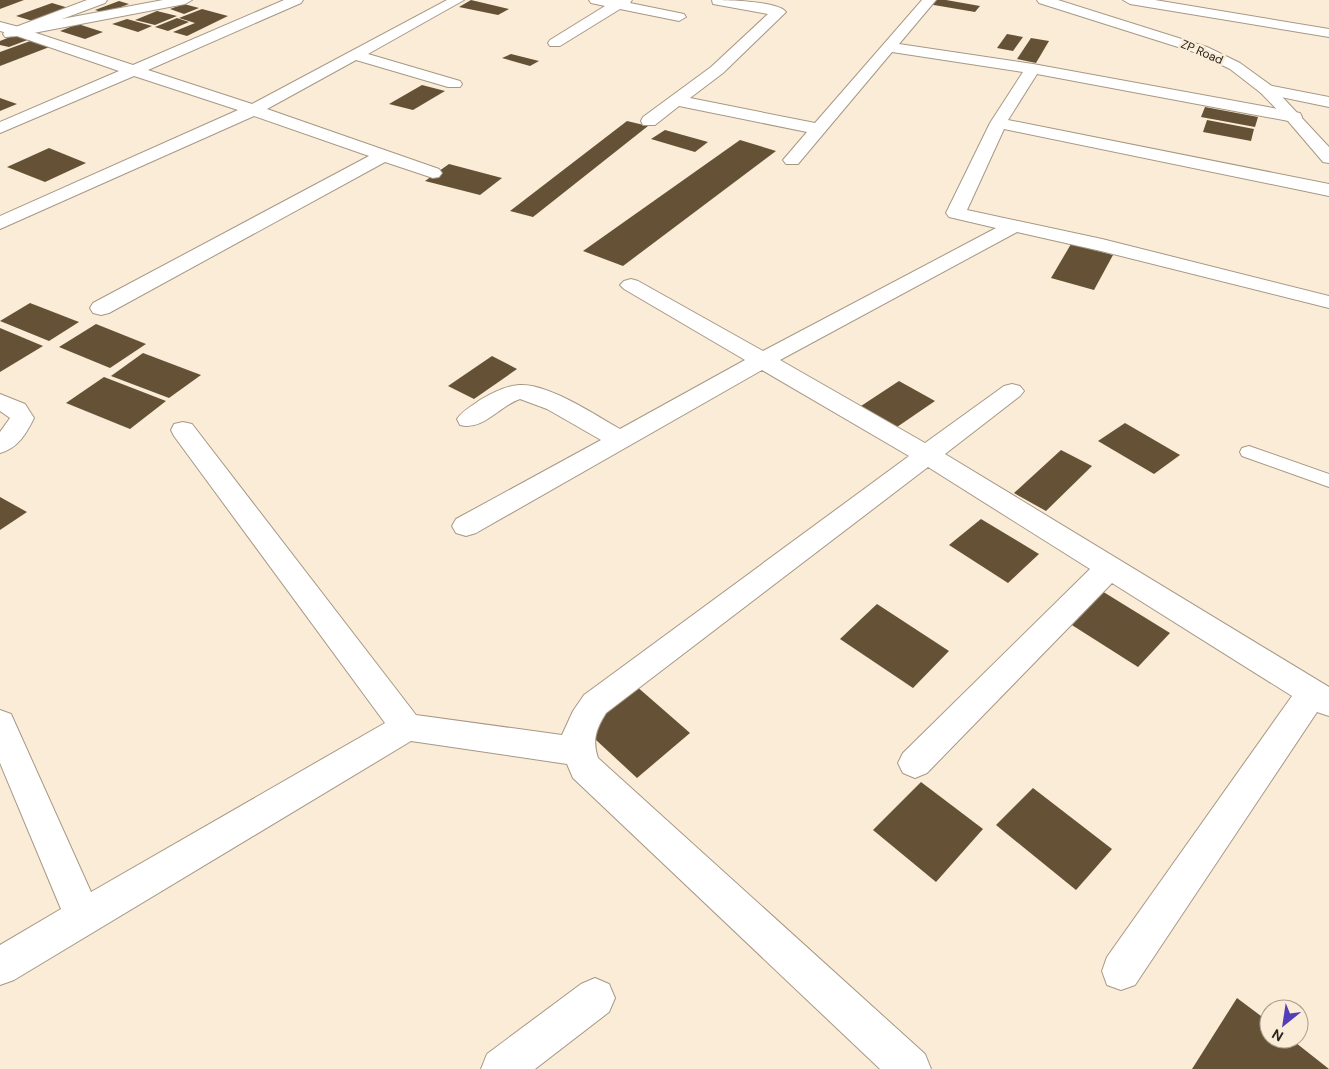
<svg xmlns="http://www.w3.org/2000/svg" width="1329" height="1069" font-family="'DM Sans',sans-serif">
	<style>
		.building { fill: #655236 }
		.lines { fill: none; stroke-linecap: round; stroke-linejoin: round }
		.service-casing { stroke: #a69885; stroke-width: 2 }
		.minor-casing { stroke: #a69885; stroke-width: 2 }
		.tertiary-casing { stroke: #a69885; stroke-width: 2 }
		.service { fill: #fff; fill-rule: evenodd }
		.minor { fill: #fff; fill-rule: evenodd }
		.tertiary { fill: #fff; fill-rule: evenodd }
		.labels { text-anchor: middle; stroke-width: 5; stroke-linejoin: round; paint-order: stroke }
		.far-street-label { font-size: 12px; fill: #2b261e; stroke: #fbecd7 }
	</style>
	<rect width="100%" height="100%" fill="#fbecd7"/>
	<g class="building">
		<polygon points="0,0 24,0 0,9"/>
		<polygon points="471,0 509,9 498,15 459,7"/>
		<polygon points="932,0 946,0 980,6 975,12 928,4"/>
		<polygon points="119,1 129,4 105,13 95,10"/>
		<polygon points="52,3 72,9 36,22 16,16"/>
		<polygon points="184,4 199,8 184,14 170,9"/>
		<polygon points="202,9 228,16 187,36 173,32 195,23 179,18"/>
		<polygon points="157,11 177,16 155,25 135,20"/>
		<polygon points="177,18 189,22 168,31 155,27"/>
		<polygon points="127,19 152,26 138,32 112,24"/>
		<polygon points="78,24 103,32 85,39 60,31"/>
		<polygon points="1007,34 1023,37 1013,51 997,48"/>
		<polygon points="15,35 30,39 9,47 0,45 0,41"/>
		<polygon points="1031,38 1049,41 1036,63 1017,59"/>
		<polygon points="33,40 52,46 0,66 0,52"/>
		<polygon points="511,54 539,61 530,66 502,58"/>
		<polygon points="422,85 445,91 413,110 389,104"/>
		<polygon points="0,98 17,104 0,111"/>
		<polygon points="1205,107 1258,117 1255,127 1201,117"/>
		<polygon points="1207,120 1254,129 1251,141 1203,132"/>
		<polygon points="627,121 648,126 533,217 510,211"/>
		<polygon points="665,130 708,142 695,152 651,139"/>
		<polygon points="740,140 776,151 623,266 583,251"/>
		<polygon points="49,148 86,163 45,182 7,167"/>
		<polygon points="449,164 502,178 480,195 425,181"/>
		<polygon points="1071,244 1113,255 1094,290 1051,278"/>
		<polygon points="30,303 79,322 49,341 0,321"/>
		<polygon points="96,324 146,344 110,368 59,347"/>
		<polygon points="0,328 43,346 0,372"/>
		<polygon points="143,353 201,375 169,398 111,376"/>
		<polygon points="492,356 517,369 474,399 448,386"/>
		<polygon points="104,377 166,401 130,429 66,403"/>
		<polygon points="899,381 935,401 897,427 861,406"/>
		<polygon points="1125,423 1180,455 1154,474 1098,441"/>
		<polygon points="1061,450 1092,466 1046,511 1014,493"/>
		<polygon points="0,497 27,512 0,530"/>
		<polygon points="981,519 1039,554 1008,583 949,545"/>
		<polygon points="1097,588 1170,633 1138,667 1064,620"/>
		<polygon points="877,604 949,651 913,688 840,639"/>
		<polygon points="635,685 690,733 637,778 582,727"/>
		<polygon points="921,782 983,829 936,882 873,830"/>
		<polygon points="1033,788 1112,849 1076,890 996,825"/>
		<polygon points="1237,998 1269,1022 1269,1039 1291,1039 1329,1069 1192,1069"/>
	</g>
	<g class="lines">
		<defs>
			<polygon id="service" points="1249,446 1329,474 1329,487 1242,456 1240,452 1242,448"/>
			<g id="minor">
				<polygon points="87,0 107,0 105,3 30,31 133,65 284,0 303,0 301,3 148,70 252,104 447,0 464,0 368,54 460,81 462,84 460,87 448,87 356,60 267,109 439,169 442,173 439,177 433,178 385,162 109,313 101,315 93,313 90,308 93,303 369,156 254,116 0,229 0,216 238,110 134,76 0,133 0,122 119,71 17,36 5,37 3,34 5,31"/>
				<polygon points="589,0 632,0 630,3 684,14 686,17 679,21 620,9 560,46 550,46 548,43 550,40 605,6 591,3"/>
				<path d="M712,0C726,0 778,1 786,12L723,73L690,98L815,123L922,0H936L899,44L1033,64L1300,113L1302,117L1300,121L1294,122L1037,74L1008,120L1329,184V196L1004,129L967,210L1102,239L1329,296V308L1101,251L1017,232L780,360L925,443L1004,386L1012,384L1020,386L1024,391L1020,396L945,454L1329,687V716L1317,712L1135,985L1121,990L1107,985L1102,971L1107,957L1292,696L1112,583L927,773L915,778L903,773L898,763L903,753L1090,569L928,467L606,713C596,729 592,740 598,758L925,1054L931,1069H880L573,778L567,764L411,741L14,980L0,985V945L61,909L0,763V710L11,714L91,892L385,723L174,436L171,430L174,424L183,422L192,424L416,715L562,735L573,711L584,695L909,456L762,370L476,533L466,536L456,533L452,526L456,519L601,440L547,409L520,399C499,406 483,431 460,425L457,419C462,411 472,406 480,400C492,393 505,386 519,385C548,383 595,415 620,429L745,360L624,289L620,285L624,281L631,279L638,281L763,351L996,228L949,217L946,213L990,123L1023,72L892,52L798,164H786L783,160L807,132L679,106L655,125H643L641,121L643,117L711,67L768,14L713,4Z"/>
				<polygon points="1123,0 1155,0 1329,29 1329,37 1130,4"/>
				<polygon points="1267,85 1329,97 1329,107 1261,93 1259,90 1261,87"/>
				<path d="M0,394L25,404L34,418C26,434 18,448 0,453V432L10,418L0,411Z"/>
				<polygon points="595,978 609,984 615,998 609,1012 535,1069 481,1069 487,1054 581,984"/>
			</g>
			<g id="tertiary">
				<polygon points="163,0 192,0 185,4 18,36 0,31 0,22 19,27"/>
				<polygon points="1037,0 1058,0 1207,47 1240,63 1273,87 1329,147 1329,163 1323,162 1288,121 1261,93 1230,69 1197,53 1039,3"/>
			</g>
		</defs>
		<use href="#service" class="service-casing"/>
		<use href="#minor" class="minor-casing"/>
		<use href="#tertiary" class="tertiary-casing"/>
		<use href="#service" class="service"/>
		<use href="#minor" class="minor"/>
		<use href="#tertiary" class="tertiary"/>
	</g>
	<g class="labels">
		<g class="far-street-label">
			<text transform="translate(1202 52) rotate(23)" y="4">ZP Road</text>
		</g>
	</g>
	<g transform="translate(1284 1024) rotate(210)"><circle r="24" fill="#fbecd7" stroke="#a89d8d"/>
	<path d="M0-4L9 19L0 12L-9 19Z" fill="#523eb6"/>
	<text y="-8" font-size="14" font-weight="bold" text-anchor="middle" fill="#2b261e">N</text>
	</g>
</svg>
